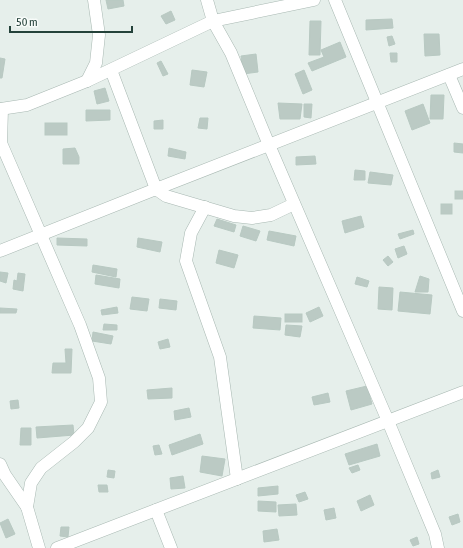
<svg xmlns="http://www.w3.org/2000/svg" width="463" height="548" font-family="'Asap Condensed',sans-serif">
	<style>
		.building { fill: #bbcac4; stroke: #b8c9c2 }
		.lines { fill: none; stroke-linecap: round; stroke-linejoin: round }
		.minor-casing { stroke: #a8b8b2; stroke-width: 13 }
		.minor { stroke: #fff; stroke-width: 12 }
	</style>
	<rect width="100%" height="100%" fill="#e6efeb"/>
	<g class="building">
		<polygon points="106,0 123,0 124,6 108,9"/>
		<polygon points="171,11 175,20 166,24 161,16"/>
		<polygon points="392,19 393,28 366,30 366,20"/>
		<polygon points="310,21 321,21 320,55 309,55"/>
		<polygon points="424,34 439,34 440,55 425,56"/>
		<polygon points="392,36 395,44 389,46 387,37"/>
		<polygon points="340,42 346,57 312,71 308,63 324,57 321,50"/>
		<polygon points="390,53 397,53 397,62 391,62"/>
		<polygon points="256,54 258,72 243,74 241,56"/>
		<polygon points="0,58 5,59 2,78 0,78"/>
		<polygon points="161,61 168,74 163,76 157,63"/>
		<polygon points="192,70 207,72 204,87 190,85"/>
		<polygon points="304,70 312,90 303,94 295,74"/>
		<polygon points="105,88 109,101 97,104 94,91"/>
		<polygon points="431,95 444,95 443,119 430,119"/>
		<polygon points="278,103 302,104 300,119 280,119"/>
		<polygon points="304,104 312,104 311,118 304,117"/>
		<polygon points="423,104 430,123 412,130 405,111"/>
		<polygon points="86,110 110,110 110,120 86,121"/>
		<polygon points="200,118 208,118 207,129 198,128"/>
		<polygon points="163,120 163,129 154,129 154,121"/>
		<rect x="45" y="123" width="22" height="12"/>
		<polygon points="454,143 463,144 463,153 454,152"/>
		<polygon points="75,148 79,157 79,164 63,164 63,149"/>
		<polygon points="169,148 186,152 185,159 168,156"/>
		<polygon points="315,156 316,164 296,165 296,157"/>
		<polygon points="355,170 365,171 365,180 354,180"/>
		<polygon points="370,172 393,175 391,185 368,183"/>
		<rect x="455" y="191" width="8" height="8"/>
		<rect x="441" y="204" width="11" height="10"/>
		<polygon points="361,216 364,227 345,233 342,221"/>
		<polygon points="217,219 236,225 234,232 214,226"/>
		<polygon points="243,226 260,231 256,241 240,236"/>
		<polygon points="413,230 414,234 400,239 398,234"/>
		<polygon points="269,231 296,236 294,246 267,240"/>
		<polygon points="57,238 87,239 87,246 57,245"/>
		<polygon points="138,238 162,242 160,252 137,247"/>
		<polygon points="404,246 407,254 398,258 395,249"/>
		<polygon points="219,250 238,255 234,268 216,263"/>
		<polygon points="388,256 393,262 388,266 383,260"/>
		<polygon points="93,265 117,269 116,277 92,272"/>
		<polygon points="0,272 8,273 6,283 0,281"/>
		<polygon points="18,273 25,274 23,291 13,289 14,280 17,281"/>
		<polygon points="96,275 120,279 119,288 95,284"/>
		<polygon points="420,276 429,279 428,292 415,292"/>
		<polygon points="357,277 369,281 367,287 355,284"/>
		<polygon points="379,287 393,288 392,310 378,309"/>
		<polygon points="400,292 432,295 430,314 398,311"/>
		<polygon points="132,297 149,299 147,311 130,309"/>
		<polygon points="160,299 177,301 176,310 159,308"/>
		<polygon points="117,307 118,313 102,315 101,310"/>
		<polygon points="319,307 323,316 310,322 306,313"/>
		<polygon points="0,308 17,309 16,313 0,313"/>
		<rect x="285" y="314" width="17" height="8"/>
		<polygon points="254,316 281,318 280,330 253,328"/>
		<polygon points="104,324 117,325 117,330 103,330"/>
		<polygon points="286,325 302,326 300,337 285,335"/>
		<polygon points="93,332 113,336 111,344 92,341"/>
		<polygon points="168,339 170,347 160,349 158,342"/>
		<polygon points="65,349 72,349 71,373 52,373 53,363 66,363"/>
		<polygon points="367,386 372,404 351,410 346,391"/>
		<polygon points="172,388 172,398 148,399 147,390"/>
		<polygon points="328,393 330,402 314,405 312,397"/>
		<polygon points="18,400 19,408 11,409 10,401"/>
		<polygon points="189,408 191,417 175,420 174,411"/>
		<polygon points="73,425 74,435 37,438 36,427"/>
		<polygon points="21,428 31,428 31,445 20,445"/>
		<polygon points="200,434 203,444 172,455 169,445"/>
		<polygon points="377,444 380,456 349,465 345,454"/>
		<polygon points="159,445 162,454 155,455 153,446"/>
		<polygon points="202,456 225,459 222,476 200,472"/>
		<polygon points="358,465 360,470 352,473 349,468"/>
		<polygon points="108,470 115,471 114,478 107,477"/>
		<polygon points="438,470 440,477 432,479 431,473"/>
		<polygon points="183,476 185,488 171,489 170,478"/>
		<polygon points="98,485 107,485 108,492 99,492"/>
		<polygon points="278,486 278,494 258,496 258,488"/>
		<polygon points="305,492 308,499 299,502 296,495"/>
		<polygon points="370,495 374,505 361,511 357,501"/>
		<polygon points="258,501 276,502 276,512 258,511"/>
		<polygon points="296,504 297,515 279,516 278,505"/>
		<polygon points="334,508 336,518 326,520 324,510"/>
		<polygon points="458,514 460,522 452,525 449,517"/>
		<polygon points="8,519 15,534 6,538 0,523"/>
		<polygon points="61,527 69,527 68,537 60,536"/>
		<polygon points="277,529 279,540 264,542 263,531"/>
		<polygon points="417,537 419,544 413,546 410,540"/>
	</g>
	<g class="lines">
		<defs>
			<g id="minor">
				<polyline points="207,0 213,21 231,53 269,145 388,421 435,534 438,548"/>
				<polyline points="335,0 463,311"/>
				<polyline points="111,70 156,189 463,69"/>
				<polyline points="449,75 463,108"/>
				<polyline points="87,81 96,63 99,35 94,0"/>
				<polyline points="0,109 27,105 87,81 213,21 314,0"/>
				<polyline points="2,109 1,143 80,325 99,378 101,402 88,428 74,442 41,468 31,483 27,507 39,548"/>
				<polyline points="205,207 191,233 186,261 220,357 237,479"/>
				<polyline points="0,251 156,189 166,196 234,216 252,218 271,215 294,204"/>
				<polyline points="0,464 5,475 27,507"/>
				<polyline points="156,510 171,548"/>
				<polyline points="57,548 463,392"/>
			</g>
		</defs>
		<use href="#minor" class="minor-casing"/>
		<use href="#minor" class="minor"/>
	</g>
	<path d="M10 26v6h122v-6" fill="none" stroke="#24423a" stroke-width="2"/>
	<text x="16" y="26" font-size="12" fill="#24423a" stroke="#f7fbf9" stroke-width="3" paint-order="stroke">50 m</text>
</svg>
